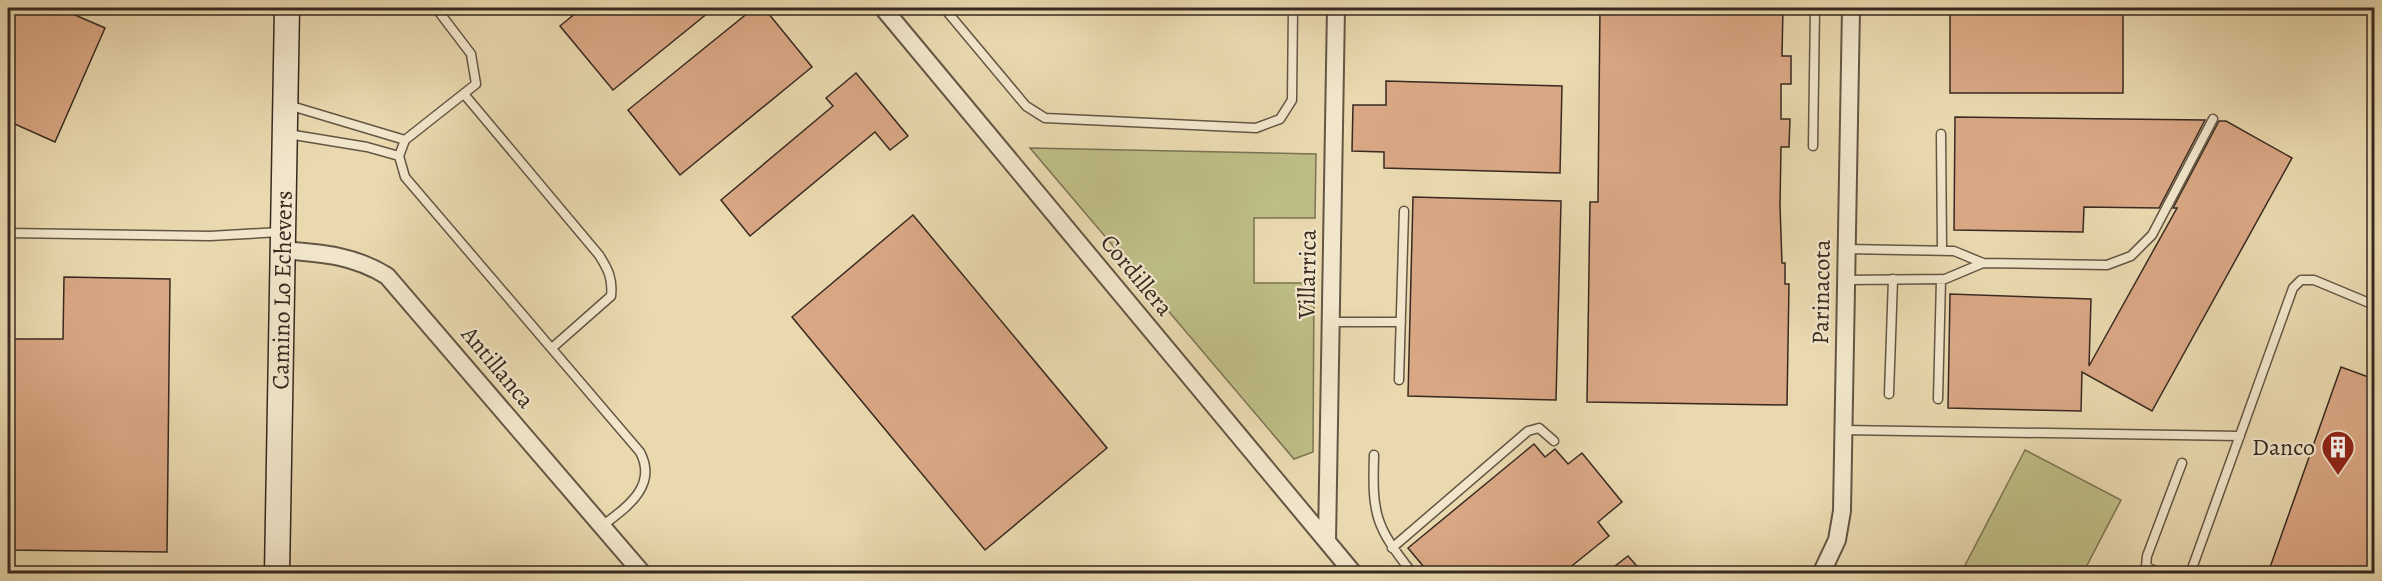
<svg xmlns="http://www.w3.org/2000/svg" width="2382" height="581" viewBox="0 0 2382 581" font-family="Alegreya,serif">
  <rect width="100%" height="100%" fill="#ead9af"/>
  <filter id="stains"><feTurbulence type="fractalNoise" baseFrequency=".00333" numOctaves="4"/><feColorMatrix values="0 0 0 0 .2 0 0 0 0 .09 0 0 0 0 .02 0 0 0 .5 -.17"/></filter>
  <radialGradient id="worn" r=".72"><stop offset=".6" stop-color="#630" stop-opacity="0"/><stop offset="1" stop-color="#630" stop-opacity=".3"/></radialGradient>
  <!-- green -->
  <path fill="#bebd86" stroke="#7a7453" stroke-width="1.5" d="M1030,148L1316,154L1315,218H1254V283H1314L1313,452L1294,459Z
    M2025,450L2121,500L2083,573H1961Z"/>
  <!-- building -->
  <path fill="#daa785" stroke="#372a20" stroke-width="1.5" d="M8,8H59L105,28L55,142L8,121Z
    M582,8H714L613,90L560,26Z
    M754,8H764L812,67L680,175L628,110Z
    M1600,8H1783L1782,56H1791V84H1781V119H1790L1789,147H1781L1780,205L1782,263H1785V284H1789L1787,405L1587,402L1590,202H1598Z
    M1950,8H2123V93H1950Z
    M856,73L908,136L890,150L875,132L750,236L721,200L833,106L826,98Z
    M1386,81L1562,86L1560,173L1384,168V152L1352,151L1353,105H1386Z
    M1955,117L2205,120L2159,208L2084,207L2083,232L1954,230Z
    M2219,121H2226L2292,158L2152,411L2082,372L2081,411L1948,408L1950,294L2091,299L2089,366L2177,208H2173Z
    M1413,197L1561,201L1556,400L1408,396Z
    M913,215L1107,448L985,550L792,317Z
    M64,277L170,279L167,552L8,550V339H63Z
    M2341,367L2374,379V573H2268Z
    M1534,444L1545,457L1555,449L1568,464L1582,453L1622,502L1598,522L1609,536L1563,573H1429L1408,548Z
    M1628,556L1643,573H1606Z"/>
  <g fill="none" stroke-linecap="round" stroke-linejoin="round">
    <defs>
      <path id="lane" d="M436,8L471,54L476,84L405,140L399,156L405,177L640,452C658,486 627,507 602,526
        M944,8L1026,106L1045,118L1256,128L1280,119L1292,100L1293,8
        M464,94L599,255C608,269 613,279 611,296L552,348
        M288,105L405,140
        M288,134L367,147L399,156
        M1941,134L1942,250
        M1813,146L1815,8
        M8,233L210,236L280,232
        M1846,249L1954,251L1983,263L2107,265L2131,256L2152,235L2213,119
        M1846,280L1945,279L1983,263
        M1330,322H1401
        M1399,380L1404,211
        M1889,394L1893,279
        M1938,399L1941,279
        M1843,430L2240,436
        M1374,455C1372,515 1375,526 1413,574
        M1392,548L1528,431L1539,428L1554,441
        M2160,574L2146,566L2147,556L2182,463
        M2190,574L2293,288L2301,280H2314L2374,305"/>
      <path id="street" d="M883,8L1354,574
        M282,250C321,253 353,255 387,276L643,574
        M1327,541L1336,8
        M1821,574L1837,540L1842,511L1851,8"/>
      <g id="secondary">
        <path id="s1" d="M277,574L287,8"/>
      </g>
    </defs>
    <!-- lane casing -->
    <use href="#lane" stroke="#645644" stroke-width="11"/>
    <!-- street casing -->
    <use href="#street" stroke="#645644" stroke-width="20"/>
    <!-- secondary casing -->
    <use href="#secondary" stroke="#372a20" stroke-width="27"/>
    <!-- lane -->
    <use href="#lane" stroke="#f1e6cb" stroke-width="8"/>
    <!-- street -->
    <use href="#street" stroke="#f1e6cb" stroke-width="16"/>
    <!-- secondary -->
    <use href="#secondary" stroke="#f1e6cb" stroke-width="24"/>
  </g>
  <!-- icons -->
  <defs>
    <symbol id="building-pin" viewBox="-11 -11 22 30"><path d="M0 17L-7.5 6A9.5 9.5 0 1 1 7.5 6Z" fill="#8f2418" stroke="#f1e6cb"/><path d="M-4-6H4V6H1V3H-1V6H-4ZM-2.5-4.3h1.7v1.8h-1.7ZM.8-4.3h1.7v1.8H.8ZM-2.5-1h1.7V.8h-1.7ZM.8-1h1.7V.8H.8Z" fill="#fff"/></symbol>
  </defs>
  <g fill-rule="evenodd">
    <use href="#building-pin" x="2319" y="428" width="38" height="52"/>
  </g>
  <g text-anchor="middle" dominant-baseline="central" stroke-width="4.5" stroke-linejoin="round" paint-order="stroke">
    <!-- street labels -->
    <g font-size="24" fill="#372a20" stroke="#f1e6cb">
      <text transform="translate(1307 274) rotate(-89)">Villarrica</text>
      <text transform="translate(1137 275) rotate(50)">Cordillera</text>
      <text stroke="none"><textPath href="#s1" startOffset="284">Camino Lo Echevers</textPath></text>
      <text transform="translate(1821 292) rotate(-89)">Parinacota</text>
      <text transform="translate(498 367) rotate(50)">Antillanca</text>
    </g>
    <!-- poi labels -->
    <g font-size="24" fill="#372a20" stroke="#f1e6cb" text-anchor="end">
      <text x="2315" y="447">Danco</text>
    </g>
  </g>
  <!-- margin -->
  <rect width="2382" height="581" fill="none" stroke="#ead9af" stroke-width="30"/>
  <rect x="9" y="9" width="2364" height="563" fill="none" stroke="#372a20" stroke-width="3"/>
  <rect x="15" y="15" width="2352" height="551" fill="none" stroke="#372a20" stroke-width="1.5"/>
  <rect width="100%" height="100%" filter="url(#stains)"/>
  <rect width="100%" height="100%" fill="url(#worn)"/>
</svg>
